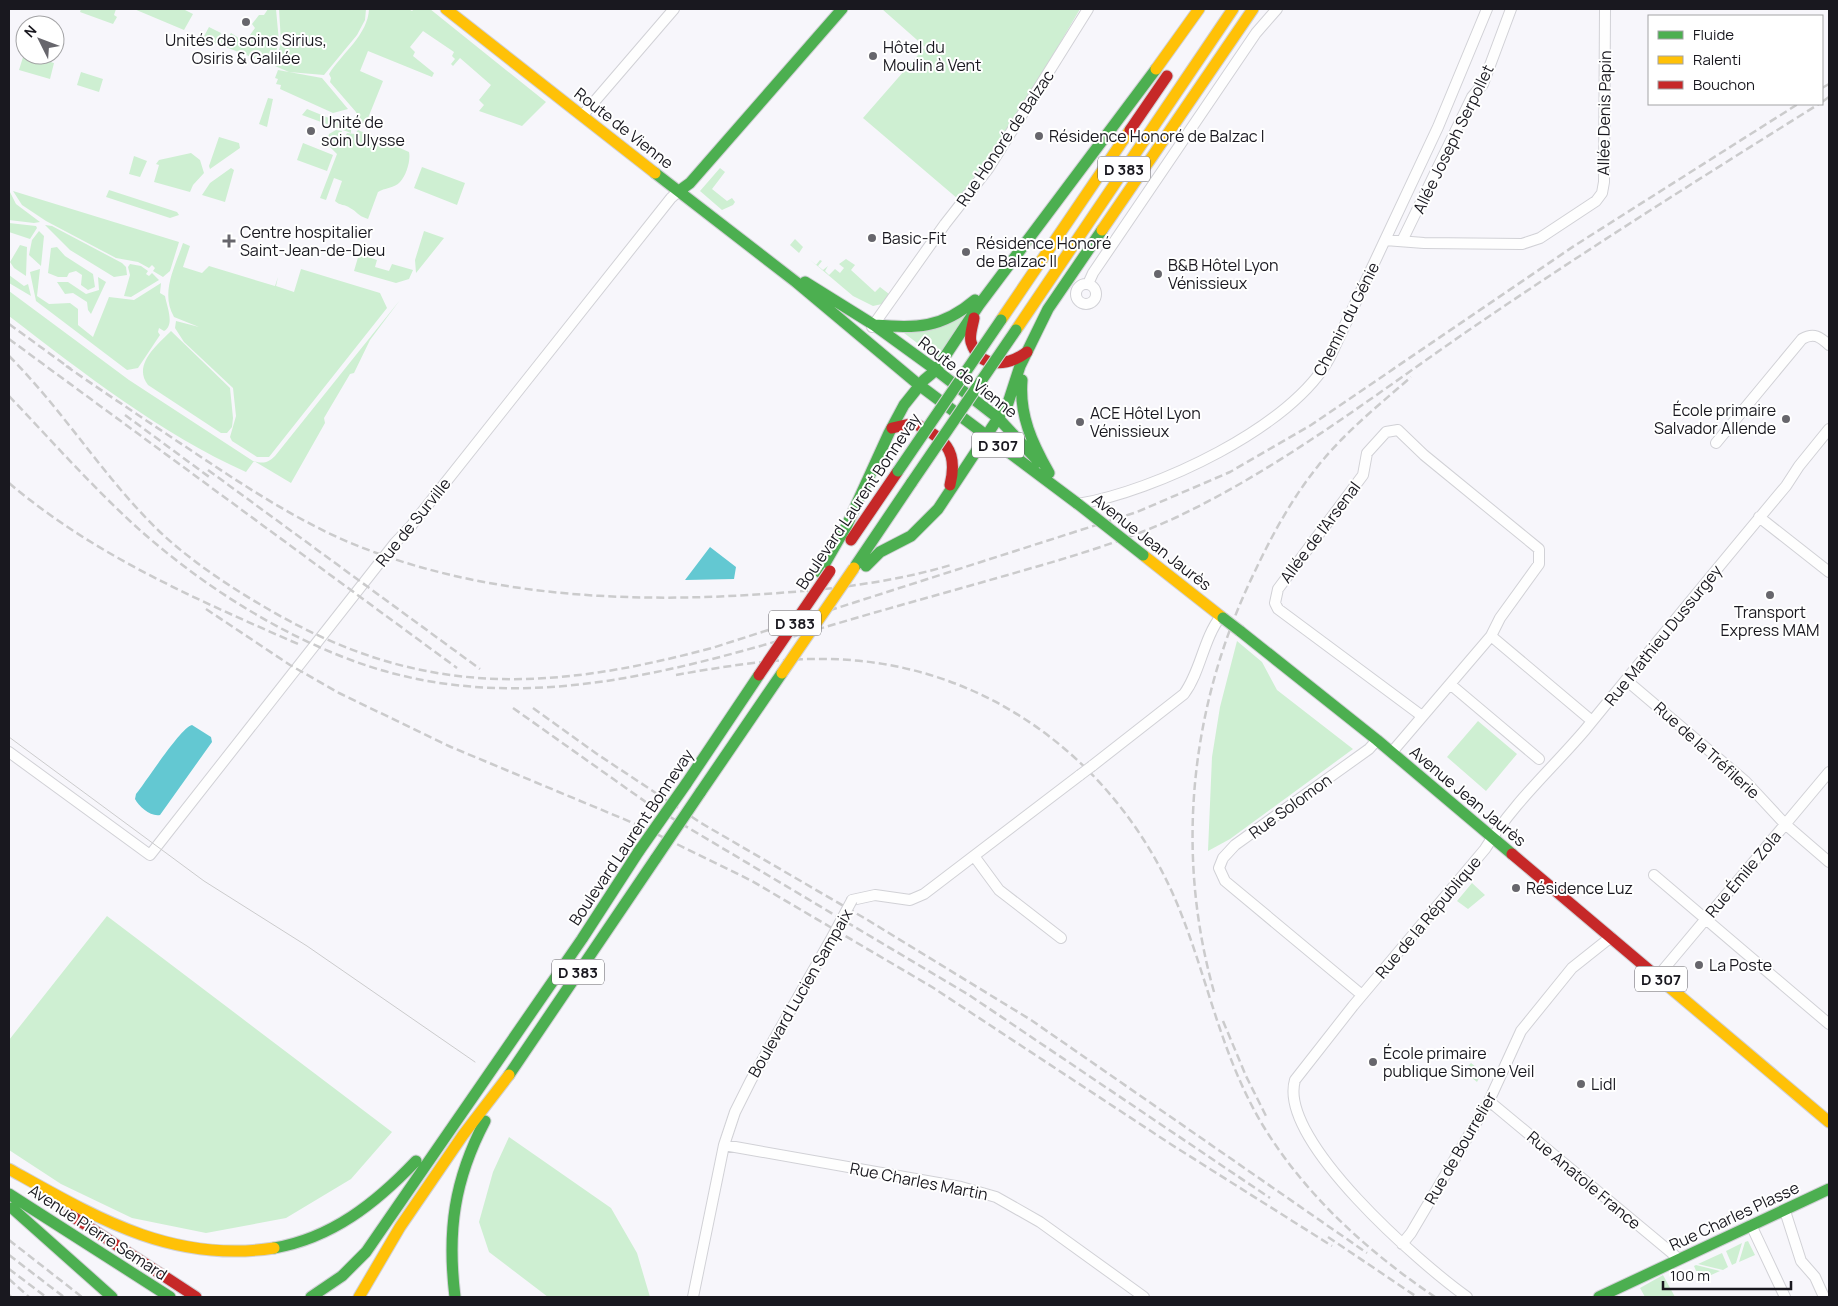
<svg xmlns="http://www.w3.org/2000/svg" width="1838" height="1306" viewBox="0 0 1838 1306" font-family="Manrope,sans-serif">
  <rect width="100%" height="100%" fill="#f7f6fb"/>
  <!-- green -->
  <path fill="#ceefd2" d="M81,9H116L114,15L117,17L113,24L80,12Z
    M134,9H183L193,14L184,30Z
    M268,9H276L279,42L272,65L223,46L231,33L245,42L255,28L252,24L259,15H264Z
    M279,9H366L365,20L357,35L324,75L289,72L275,66L281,42Z
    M369,9H409L412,11L414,9H430L546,102L522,126L479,111L484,105L479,100L491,85L460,58L453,66L451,64L455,59L452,56L454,52L423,31L410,47L415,52L413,56L434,73L432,77L368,51L360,71L383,81L366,123H360L356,112L330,82L331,78L329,74C342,53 368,35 369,9Z
    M882,9H1080L1015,120L958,199L863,118L925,47Z
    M209,27L221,33L220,35L225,38L220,45L203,38Z
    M24,54L54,63L50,79L19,70Z
    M278,70L322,78L348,109L333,113L280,89L281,85L276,84L278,79L275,78Z
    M81,72L103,79L99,92L77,85Z
    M268,98L273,99L267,127L259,124Z
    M307,109L351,127V133L302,115Z
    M336,130L342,131L340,137L344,139L347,133L355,134L358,130L409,152C411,160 406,176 400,182C395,188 384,188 378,192L368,219C356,215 358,212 350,208C345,204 340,206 335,201L342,181L334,178L326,200L320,198L337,154L326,143L329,134Z
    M219,137L239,143L240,148L210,169L209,166Z
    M303,143L333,155L327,171L297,160Z
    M191,153L200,160L204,173L193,185L190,192L154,182L159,165L156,164L159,160Z
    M134,156L147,161L140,177L129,174Z
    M422,167L465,183L457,205L414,188Z
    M231,168L234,170L225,202L202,195L210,183Z
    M720,168L725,172L712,189L727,201L732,198L735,202L733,205L722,210L700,191Z
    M9,190L16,204L40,222L34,223L9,220Z
    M109,190L177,212L179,215L170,218L106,197Z
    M13,191L179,242L170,271L163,277L153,271L155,268L152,265L149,268L138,262L116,258L46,221L22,205Z
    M9,223L36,226L37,228L30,239L9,232Z
    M45,225L52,226L122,263L126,267L127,275L114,277L70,250Z
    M39,231L44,236L41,266L29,255L32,240Z
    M424,231L444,238L416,273L415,260Z
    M795,239L803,247L799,253L790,245Z
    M183,243L190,246L183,267L202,273L209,266L275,286L278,277L276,286L294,292L301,269L380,293L387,308L269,457H257L232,441L230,437L236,416L233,388L184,342L175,328L176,321L199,327L174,317C160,293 175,267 183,243Z
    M20,245L27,247L26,276L14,268L10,262Z
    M57,247L65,256L93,274L95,287L88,290L81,285L82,275L76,271L69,273L67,277H58L48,273L51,248Z
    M359,254L377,260L375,267L389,271L392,264L413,270L409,279L396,283L354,271Z
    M808,258L816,265L820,260L822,261L818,266L823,270L828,266L825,271L829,275L835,269L840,273L844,268L839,264L846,259L855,265L851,270L875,292L880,287L889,294L882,304L873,306L853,296Z
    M130,264L141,266L148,271L146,274L149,276L152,273L159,280L131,297L124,296L130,275L128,267Z
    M40,269L37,296L49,304L70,303L78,309V325L93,337L109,297L134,300L161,283L160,293L165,296C167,307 175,325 164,331L159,328L158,332L160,335L138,368L127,370L36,301L30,272Z
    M9,275L24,286L28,284L31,296L9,283Z
    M98,277L106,282L91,314L88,310L87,302L73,293L65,294L57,282H68L86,294L99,290Z
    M9,291L129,380L253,461C263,464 268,463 275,456L400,300L370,340L354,373L350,374L324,418L325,423L291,483L254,461L246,472C161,434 82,372 9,316Z
    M965,316L950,348V368L904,333Z
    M171,331L230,388L233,418L232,427L227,433H221L148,385C132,365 158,344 171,331Z
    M1237,641L1262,662L1277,690L1353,749L1230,839L1208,851L1212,757L1220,707Z
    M1478,721L1517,754L1486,791L1447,757Z
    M1472,883L1485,895L1468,909L1457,901Z
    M107,916L392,1132L351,1179L286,1218L206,1233L132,1218L61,1184L9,1150V1040Z
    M1471,1063L1482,1072L1477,1082L1464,1071Z
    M509,1137L611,1208L637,1253L650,1297H548L489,1252L479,1222L493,1172Z
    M1748,1241L1755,1255L1739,1262L1745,1242Z
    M1742,1243L1736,1263L1732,1265L1726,1251Z
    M1722,1253L1728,1267L1723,1270L1698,1264Z
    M1696,1265L1720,1271L1700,1280L1694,1266Z
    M1663,1275L1675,1297H1645L1640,1288Z"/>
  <!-- water -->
  <path fill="#63c8d2" d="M710,547L736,567L734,579L685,580Z
    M192,725L211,737L212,742L160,815C151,817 139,807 135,799L136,794C146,782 181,727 192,725Z"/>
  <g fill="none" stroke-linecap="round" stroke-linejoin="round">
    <defs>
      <path id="street" d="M582,116L674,9
        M1385,240L1424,243L1522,244L1540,238L1596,201L1602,193L1604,182L1605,9
        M1402,241L1472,97L1483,84L1511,9
        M1088,284L1093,273L1256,33L1277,9
        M1076 294a10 10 0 1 1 20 0a10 10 0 1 1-20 0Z
        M872,327L945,224L988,169L1088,9
        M1716,443L1802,339C1814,332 1820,337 1829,345
        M1078,504C1153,492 1294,427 1330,357L1438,127L1487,9
        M1759,517L1829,572
        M1626,680L1745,781L1785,824L1829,862
        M1450,684L1539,759
        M1422,716L1278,609L1275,603L1278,589L1363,475L1367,453L1386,432L1398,430L1424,455L1539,549V564L1500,618L1491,636L1592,721
        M9,752L150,855L395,543L411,526L671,198L679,191
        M1392,752L1491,636
        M1092,766L1184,694C1201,671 1203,639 1221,616
        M974,856L999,890L1061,938
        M1654,875L1829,1024
        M852,900L875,895L910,900L924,894L1080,775
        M1658,976L1829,772
        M1362,995L1225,881L1219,868L1223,858L1235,845L1369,749L1377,740
        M1489,1101L1679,1259
        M724,1145L961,1187L996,1197L1040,1222L1144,1297
        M1785,1211L1801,1261L1815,1277L1824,1297
        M1751,1225L1785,1297
        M1402,1244L1411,1233L1489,1101L1521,1031L1572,968L1611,937
        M693,1297L724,1145L735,1112L751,1080L830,941
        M1467,1297C1422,1265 1277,1140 1295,1080L1353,1006L1485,849C1514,802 1550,771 1585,730C1652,648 1718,567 1786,486L1799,466L1829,429"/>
      <path id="fast" d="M655,173L796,282L919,385
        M679,191L690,183L842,9
        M805,282L874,325L936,370
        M874,325C917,328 941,329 975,300
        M936,370L998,418L1039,462
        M1022,380C1019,415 1032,443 1049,473
        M919,385L1078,504
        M856,565L912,482
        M866,566L880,552L911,536L938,509L1008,403L1020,366L1048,309L1102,230
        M820,572L847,525L889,433L904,405L924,380L936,370L979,305L1156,69
        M1240,631L1377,740L1512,854
        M686,784L759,675
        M700,793L782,673
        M509,1075L656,858
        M9,1194L170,1297
        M12,1208L112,1297
        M274,1248C332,1238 376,1203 416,1161
        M311,1297L342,1276L366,1252L582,939L639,851
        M455,1297C447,1231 454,1180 485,1121
        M1599,1297L1829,1189"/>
      <path id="slow" d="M446,9L655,173
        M1156,69L1199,9
        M1102,230L1253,9
        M1001,320L1130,130
        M1016,330L1233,9
        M1143,555L1223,618
        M1668,986L1829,1122
        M9,1169C95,1217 172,1264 274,1248
        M359,1297L400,1227L463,1135L509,1075"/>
      <path id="jam" d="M1130,130L1167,76
        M974,318C973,325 969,335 971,342C980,370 1008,366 1027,352
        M892,428L914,423C944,439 959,449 950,485
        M851,540L898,471
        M1512,854L1668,986
        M69,1214L196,1297"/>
    </defs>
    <!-- street casing -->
    <use href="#street" stroke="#d1d1d6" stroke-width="12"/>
    <!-- fast casing -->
    <use href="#fast" stroke="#d1d1d6" stroke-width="13"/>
    <!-- slow casing -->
    <use href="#slow" stroke="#d1d1d6" stroke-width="13"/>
    <!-- jam casing -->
    <use href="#jam" stroke="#d1d1d6" stroke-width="13"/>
    <!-- street -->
    <use href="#street" stroke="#fefefe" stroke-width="10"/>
    <!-- fast -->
    <use href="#fast" stroke="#4caf50" stroke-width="11"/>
    <!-- slow -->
    <use href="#slow" stroke="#ffc107" stroke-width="11"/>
    <!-- jam -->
    <use href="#jam" stroke="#c62828" stroke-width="11"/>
    <!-- tram -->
    <path stroke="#cbcbcc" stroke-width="1" d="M9,737L204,881L307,946L475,1062"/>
    <!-- rail -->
    <path stroke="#cbcbcc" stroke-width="2.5" stroke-dasharray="8 4" stroke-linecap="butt" d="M1822,88L1829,84
      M1822,102L1829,97
      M9,324L71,369
      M9,339L457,668
      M9,356C64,411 104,478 160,532C192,562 230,587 268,609C420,698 547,692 712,648L1137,512L1230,472L1311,425L1574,246L1798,104
      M66,366C108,395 150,423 192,451C240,483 287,514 339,538C471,596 622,604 764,594C827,590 890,583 951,565
      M9,396C49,438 88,482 131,522C196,582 283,638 368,666C518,715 666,674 812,631C878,611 945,593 1011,574C1067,558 1123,542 1177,517C1282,467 1376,394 1472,328C1586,250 1702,177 1819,104
      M125,415L212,479
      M208,470L480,669
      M9,483C95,556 196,599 298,644
      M206,609L290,665L339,693L451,747L638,825L752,881L932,987L1172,1145L1332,1246
      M676,675C742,663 811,653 877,663C1013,683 1123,777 1176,901C1208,977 1219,1051 1262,1124C1305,1195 1367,1251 1435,1297
      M513,708L650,805L969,995L1270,1198
      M533,708L597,754L701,823L866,919L1031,1020L1367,1253
      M1214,992C1174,850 1191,701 1256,569C1273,533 1293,497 1318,466C1345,432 1379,405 1411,377
      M1223,1021L1246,1076L1266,1116
      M1328,1237L1417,1297
      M9,1240L82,1297
      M9,1255L64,1297
      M9,1269L46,1297
      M9,1279L29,1297
      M9,1295L11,1297"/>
    <defs>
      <path id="street-bridge" d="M1080,775L1092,766
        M830,941L852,900"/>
      <path id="fast-bridge" d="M898,471L1001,320
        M912,482L1016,330
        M1078,504L1143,555
        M1223,618L1240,631
        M639,851L686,784
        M656,858L700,793"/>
      <path id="slow-bridge" d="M782,673L854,568"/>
      <path id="jam-bridge" d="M759,675L830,571"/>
    </defs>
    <!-- street-bridge casing -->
    <use href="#street-bridge" stroke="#d1d1d6" stroke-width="12" stroke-linecap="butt"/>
    <!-- fast-bridge casing -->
    <use href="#fast-bridge" stroke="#d2d2d5" stroke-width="13" stroke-linecap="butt"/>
    <!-- slow-bridge casing -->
    <use href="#slow-bridge" stroke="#d2d2d5" stroke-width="13" stroke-linecap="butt"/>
    <!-- jam-bridge casing -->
    <use href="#jam-bridge" stroke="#d2d2d5" stroke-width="13" stroke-linecap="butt"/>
    <!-- street-bridge -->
    <use href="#street-bridge" stroke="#fefefe" stroke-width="10"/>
    <!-- fast-bridge -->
    <use href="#fast-bridge" stroke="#4caf50" stroke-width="11"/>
    <!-- slow-bridge -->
    <use href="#slow-bridge" stroke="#ffc107" stroke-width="11"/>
    <!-- jam-bridge -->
    <use href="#jam-bridge" stroke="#c62828" stroke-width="11"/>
  </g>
  <!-- markers -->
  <g fill="#67666c" stroke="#fff" stroke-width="2">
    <circle cx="246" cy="22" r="5"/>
    <circle cx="873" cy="56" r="5"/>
    <circle cx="311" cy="131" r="5"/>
    <circle cx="1039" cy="136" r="5"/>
    <circle cx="872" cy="238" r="5"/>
    <path d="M226.5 233.5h5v5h5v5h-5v5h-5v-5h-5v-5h5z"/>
    <circle cx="966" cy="252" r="5"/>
    <circle cx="1158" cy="274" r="5"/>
    <circle cx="1786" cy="419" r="5"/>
    <circle cx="1080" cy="422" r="5"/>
    <circle cx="1770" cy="595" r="5"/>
    <circle cx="1516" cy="888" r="5"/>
    <circle cx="1699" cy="965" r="5"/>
    <circle cx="1373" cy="1062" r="5"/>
    <circle cx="1581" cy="1084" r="5"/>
  </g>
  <g text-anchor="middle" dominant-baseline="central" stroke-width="4" stroke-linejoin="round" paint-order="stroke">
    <!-- shield labels -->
    <g fill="#fff" stroke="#5e5d62" stroke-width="1">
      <rect x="1098" y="156.5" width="52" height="25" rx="4"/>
      <rect x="972" y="432.5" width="52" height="25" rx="4"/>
      <rect x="769" y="610.5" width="52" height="25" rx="4"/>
      <rect x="552" y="959.5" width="52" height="25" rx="4"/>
      <rect x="1635" y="966.5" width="52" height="25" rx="4"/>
    </g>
    <g font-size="15" font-weight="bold" fill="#19181f">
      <text x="1124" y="169">D 383</text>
      <text x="998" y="445">D 307</text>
      <text x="795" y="623">D 383</text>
      <text x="578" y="972">D 383</text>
      <text x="1661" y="979">D 307</text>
    </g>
    <!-- poi labels -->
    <g font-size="16" fill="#19181f" stroke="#fff" text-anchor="start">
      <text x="246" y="40" text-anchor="middle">Unités de soins Sirius,<tspan x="246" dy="18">Osiris &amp; Galilée</tspan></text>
      <text x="883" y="47">Hôtel du<tspan x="883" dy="18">Moulin à Vent</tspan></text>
      <text x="321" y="122">Unité de<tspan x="321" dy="18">soin Ulysse</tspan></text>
      <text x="1049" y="136">Résidence Honoré de Balzac I</text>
      <text x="240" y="232">Centre hospitalier<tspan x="240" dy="18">Saint-Jean-de-Dieu</tspan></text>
      <text x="882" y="238">Basic-Fit</text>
      <text x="976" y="243">Résidence Honoré<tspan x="976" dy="18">de Balzac II</tspan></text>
      <text x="1168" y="265">B&amp;B Hôtel Lyon<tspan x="1168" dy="18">Vénissieux</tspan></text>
      <text x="1776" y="410" text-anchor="end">École primaire<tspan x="1776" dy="18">Salvador Allende</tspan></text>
      <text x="1090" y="413">ACE Hôtel Lyon<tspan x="1090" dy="18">Vénissieux</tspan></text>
      <text x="1770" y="612" text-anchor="middle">Transport<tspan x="1770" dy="18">Express MAM</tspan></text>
      <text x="1526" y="888">Résidence Luz</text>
      <text x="1709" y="965">La Poste</text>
      <text x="1383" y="1053">École primaire<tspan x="1383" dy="18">publique Simone Veil</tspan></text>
      <text x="1591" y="1084">Lidl</text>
    </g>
    <!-- street labels -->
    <g font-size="16" fill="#19181f" stroke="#fff">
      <text transform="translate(1604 113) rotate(-89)">Allée Denis Papin</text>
      <text transform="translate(624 128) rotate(38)">Route de Vienne</text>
      <text transform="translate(1005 138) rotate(-56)">Rue Honoré de Balzac</text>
      <text transform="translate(1453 139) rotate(-64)">Allée Joseph Serpollet</text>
      <text transform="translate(1346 319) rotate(-63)">Chemin du Génie</text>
      <text transform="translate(968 377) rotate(38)">Route de Vienne</text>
      <text transform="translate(858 501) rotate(-56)">Boulevard Laurent Bonnevay</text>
      <text transform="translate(413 522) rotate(-51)">Rue de Surville</text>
      <text transform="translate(1320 532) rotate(-53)">Allée de l'Arsenal</text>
      <text transform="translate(1152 542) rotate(38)">Avenue Jean Jaurès</text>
      <text transform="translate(1663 635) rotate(-51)">Rue Mathieu Dussurgey</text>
      <text transform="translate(1707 750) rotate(42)">Rue de la Tréfilerie</text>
      <text transform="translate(1468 796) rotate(40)">Avenue Jean Jaurès</text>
      <text transform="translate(1290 806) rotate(-36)">Rue Solomon</text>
      <text transform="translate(631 837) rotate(-56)">Boulevard Laurent Bonnevay</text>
      <text transform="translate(1743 874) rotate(-50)">Rue Émile Zola</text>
      <text transform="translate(1428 917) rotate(-50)">Rue de la République</text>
      <text transform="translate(800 993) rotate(-60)">Boulevard Lucien Sampaix</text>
      <text transform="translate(1460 1148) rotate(-60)">Rue de Bourrelier</text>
      <text transform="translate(1584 1180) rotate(40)">Rue Anatole France</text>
      <text transform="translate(919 1181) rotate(11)">Rue Charles Martin</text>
      <text transform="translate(1734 1216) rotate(-25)">Rue Charles Plasse</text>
      <text transform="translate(98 1232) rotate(33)">Avenue Pierre Semard</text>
    </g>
  </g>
  <!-- border -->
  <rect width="1838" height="1306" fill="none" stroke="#19181f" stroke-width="20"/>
  <!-- legend -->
  <rect x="1648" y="15" width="175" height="90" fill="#ffffff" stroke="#a3a3a5"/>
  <rect x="1658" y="31" width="25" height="8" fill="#4caf50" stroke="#a3a3a5"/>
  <text x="1693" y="40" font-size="15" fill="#19181f">Fluide</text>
  <rect x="1658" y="56" width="25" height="8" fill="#ffc107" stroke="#a3a3a5"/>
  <text x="1693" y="65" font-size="15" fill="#19181f">Ralenti</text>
  <rect x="1658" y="81" width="25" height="8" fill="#c62828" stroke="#a3a3a5"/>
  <text x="1693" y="90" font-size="15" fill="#19181f">Bouchon</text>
  <!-- north arrow -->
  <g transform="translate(40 40) rotate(312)"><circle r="24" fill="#ffffff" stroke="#a3a3a5"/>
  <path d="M0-4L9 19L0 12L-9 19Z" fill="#67666c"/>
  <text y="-8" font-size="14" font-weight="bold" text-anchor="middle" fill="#19181f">N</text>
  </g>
  <!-- scale -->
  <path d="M1663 1281v8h128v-8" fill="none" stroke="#19181f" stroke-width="2.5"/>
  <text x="1670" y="1281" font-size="15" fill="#19181f" stroke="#ffffff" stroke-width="4" paint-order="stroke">100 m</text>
</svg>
